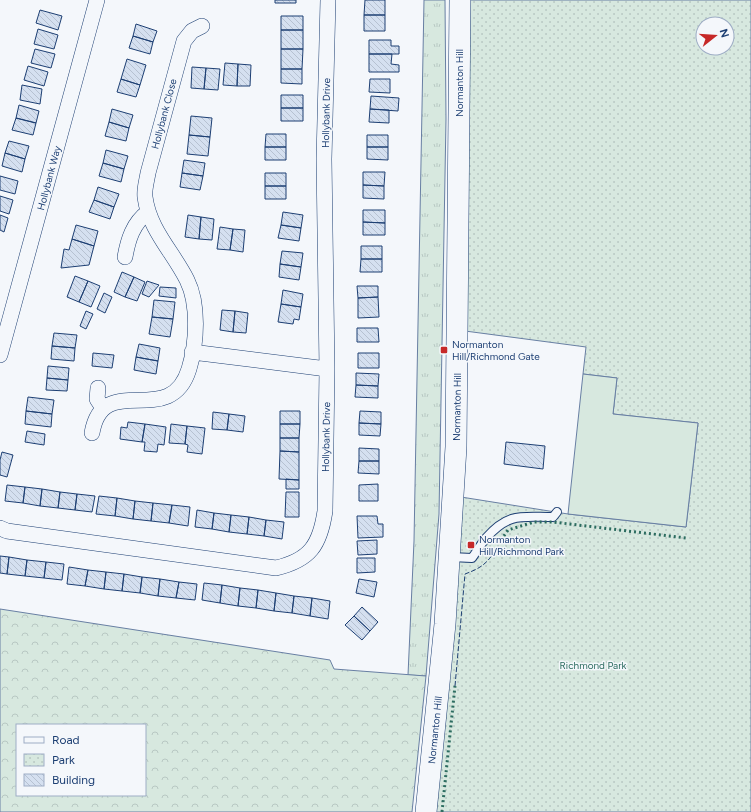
<svg xmlns="http://www.w3.org/2000/svg" width="751" height="812" viewBox="0 0 751 812" font-family="Figtree,sans-serif">
  <defs>
    <pattern id="grass-tufts" width="24" height="20" patternUnits="userSpaceOnUse"><rect width="24" height="20" fill="#d7e8df"/><path d="M3 7l-1-3M5 7V3M7 7l1-3M15 17l-1-3M17 17v-4M19 17l1-3" fill="none" stroke="#b8c8c3"/></pattern>
    <pattern id="forest-crowns" width="20" height="18" patternUnits="userSpaceOnUse"><rect width="20" height="18" fill="#d7e8df"/><path d="M2 6a3 3 0 1 1 6 0M12 15a3 3 0 1 1 6 0" fill="none" stroke="#b8c8c3"/></pattern>
    <pattern id="park-dots" width="8" height="8" patternUnits="userSpaceOnUse"><rect width="8" height="8" fill="#d7e8df"/><path d="M2 2h.1M6 6h.1" fill="none" stroke="#b8c8c3" stroke-width="1.8" stroke-linecap="round"/></pattern>
    <pattern id="building-back-hatch" width="6" height="6" patternUnits="userSpaceOnUse"><rect width="6" height="6" fill="#d5e0f0"/><path d="M-1 5l2 2M0 0l6 6M5-1l2 2" fill="none" stroke="#b6c1d1"/></pattern>
  </defs>
  <rect width="100%" height="100%" fill="#f4f7fb"/>
  <!-- grass -->
  <path fill="url(#grass-tufts)" stroke="#687fa3" d="M424,0H445L446,119L439,514L426,676L408,675L414,541Z"/>
  <!-- forest -->
  <path fill="url(#forest-crowns)" stroke="#687fa3" fill-rule="evenodd" d="M0,609L330,660L334,669L426,676L412,812H0ZM17,725H145V795H17Z"/>
  <!-- park -->
  <path fill="url(#park-dots)" stroke="#687fa3" fill-rule="evenodd" d="M467,0H751V812H431L461,497L568,514L686,527L698,423L613,414L617,378L583,374L586,347L465,331ZM703,24H727V48H703Z"/>
  <!-- garden -->
  <path fill="#d7e8df" stroke="#687fa3" d="M583,374L617,378L613,414L698,423L686,527L568,514Z"/>
  <!-- building -->
  <path fill="url(#building-back-hatch)" stroke="#1d3f73" d="M275,0H296V3H275Z
    M365,0H385V15H364Z
    M40,10L62,16L58,30L36,23Z
    M364,15H385V31H364Z
    M281,16H303V30H281Z
    M136,24L157,31L153,42L133,36Z
    M38,29L58,35L54,49L34,44Z
    M281,30H303V49H281Z
    M133,36L153,42L150,54L129,48Z
    M369,40H391V46H399V54H369Z
    M35,49L55,54L51,68L31,63Z
    M281,49H303L302,69H281Z
    M369,54H392L391,64L399,65V72H369Z
    M127,59L146,65L140,85L121,79Z
    M225,63L238,64L237,86L223,85Z
    M238,64L251,65L250,86H237Z
    M28,66L48,72L44,86L24,80Z
    M192,67L206,68L204,89L191,88Z
    M206,68L220,69L218,90L204,89Z
    M281,69H302V84L281,83Z
    M121,79L140,85L136,97L117,92Z
    M370,79H390V93L369,92Z
    M22,85L42,89L40,104L20,100Z
    M281,95H303V108H281Z
    M371,96L399,98L398,111L370,109Z
    M19,105L39,111L36,123L16,118Z
    M281,108H303V121H281Z
    M112,109L133,115L129,128L109,122Z
    M370,109L389,110V123L369,122Z
    M191,116L212,118L210,137L189,135Z
    M16,118L36,123L33,135L12,130Z
    M109,122L129,128L126,141L105,136Z
    M266,134H286V147H265Z
    M189,135L210,137L208,156L187,154Z
    M367,135H388V147H367Z
    M9,141L29,146L25,159L5,153Z
    M265,147H286V160H265Z
    M367,147H388V160L367,159Z
    M106,150L128,156L124,169L103,163Z
    M5,153L25,159L22,172L2,166Z
    M184,160L205,163L203,176L182,173Z
    M103,163L124,169L121,182L99,176Z
    M363,172H385L384,186L363,185Z
    M182,173L203,176L200,190L180,187Z
    M265,173H286V186H265Z
    M0,176L18,181L15,194L0,190Z
    M363,185L384,186V199L363,198Z
    M265,186H286V199H265Z
    M98,187L119,194L114,207L94,200Z
    M0,196L13,200L9,214L0,211Z
    M94,200L114,207L110,219L89,212Z
    M363,210H385V223L363,222Z
    M283,212L303,215L301,228L281,225Z
    M0,215L8,218L4,232L0,230Z
    M188,215L201,217L199,239L185,237Z
    M201,217L214,219L212,240L199,239Z
    M363,222L385,223V235H363Z
    M76,225L98,231L94,246L72,239Z
    M281,225L301,228L299,241L278,238Z
    M220,227L233,229L230,250L217,249Z
    M233,229L245,230L243,252L230,250Z
    M72,239L94,246L89,265L61,268L64,249L69,250Z
    M361,246H382V259H361Z
    M282,251L303,253L301,267L280,264Z
    M361,259H382V272H360Z
    M280,264L301,267L299,280L279,277Z
    M122,272L134,277L125,297L114,292Z
    M75,276L88,281L79,302L67,297Z
    M134,277L145,282L137,301L125,297Z
    M88,281L100,286L91,307L79,302Z
    M147,281L159,285L149,297L142,294Z
    M357,286H378V297L358,298Z
    M160,287L176,288V298L159,296Z
    M283,290L303,294L301,307L281,304Z
    M104,293L112,297L105,313L97,309Z
    M378,297L379,317L358,318V298Z
    M154,300L175,302L173,319L152,317Z
    M281,304L301,307L299,320L294,319L293,324L278,322Z
    M222,310L235,311L233,332L220,330Z
    M86,311L93,314L86,329L80,326Z
    M235,311L248,313L246,333L233,332Z
    M152,317L173,319L170,337L149,334Z
    M357,328H378L379,342H357Z
    M54,333L77,335L75,348L52,346Z
    M139,344L160,348L158,361L136,357Z
    M52,346L75,348L74,361L51,359Z
    M93,353L114,355L112,368L92,366Z
    M358,353H379V368H358Z
    M136,357L158,361L156,374L134,370Z
    M48,366L69,368L68,380L47,378Z
    M356,373L379,374L378,386L356,385Z
    M47,378L68,380L67,391L46,390Z
    M356,385L378,386V398L355,397Z
    M28,397L54,400L52,414L26,411Z
    M26,411L52,414L51,427L25,424Z
    M280,411H300V424H280Z
    M360,411L381,412V424L359,423Z
    M213,412L229,414L227,430L212,429Z
    M229,414L245,416L243,432L227,430Z
    M128,422L145,424L142,442L120,439L121,427L127,428Z
    M359,423L381,424L380,436L359,435Z
    M145,424L166,427L164,445L158,444L157,452L144,451L145,442H142Z
    M171,424L187,426L185,444L169,443Z
    M280,424H300L299,438H280Z
    M187,426L205,428L202,454L187,452L188,445L185,444Z
    M27,431L45,434L44,445L25,442Z
    M280,438H299V452L280,451Z
    M506,442L545,446L543,469L504,464Z
    M359,448L379,449V461H359Z
    M280,451L299,452V480L279,479Z
    M2,452L13,455L7,477L0,475V460Z
    M359,461H379V474L358,473Z
    M286,479L299,480V489H286Z
    M378,484V501H359V485Z
    M7,485L25,487L23,503L5,501Z
    M25,487L42,489L40,506L23,503Z
    M42,489L60,492L58,508L40,506Z
    M60,492L77,494L75,510L58,508Z
    M286,492H299V517H285Z
    M77,494L95,496L92,512L75,510Z
    M99,496L117,498L115,516L96,514Z
    M117,498L135,501L133,519L115,516Z
    M135,501L153,503L151,521L133,519Z
    M153,503L172,505L169,523L151,521Z
    M172,505L190,507L188,526L169,523Z
    M197,510L214,513L212,529L195,527Z
    M214,513L231,515L229,532L212,529Z
    M231,515L249,517L247,534L229,532Z
    M357,516H377L378,524H383V537L358,538Z
    M249,517L266,520L264,536L247,534Z
    M266,520L284,522L282,539L264,536Z
    M377,540V554L358,555L357,541Z
    M0,556L9,557L7,574L0,573Z
    M9,557L27,560L25,576L7,574Z
    M357,558H375V572L357,573Z
    M27,560L46,562L44,578L25,576Z
    M46,562L64,564L62,580L44,578Z
    M69,567L88,570L85,586L67,584Z
    M88,570L106,572L104,589L85,586Z
    M106,572L124,574L122,591L104,589Z
    M124,574L142,577L140,593L122,591Z
    M142,577L160,579L158,596L140,593Z
    M160,579L179,582L176,598L158,596Z
    M359,579L377,582L374,597L356,593Z
    M179,582L197,584L195,600L176,598Z
    M204,583L222,585L220,603L202,600Z
    M222,585L240,588L238,606L220,603Z
    M240,588L258,590L256,608L238,606Z
    M258,590L276,593L274,611L256,608Z
    M276,593L294,596L292,613L274,611Z
    M294,596L312,598L310,616L292,613Z
    M312,598L330,601L328,619L310,616Z
    M362,607L378,622L370,631L354,616Z
    M354,616L370,631L362,640L345,625Z"/>
  <g fill="none" stroke-linecap="round" stroke-linejoin="round">
    <defs>
      <path id="lane" d="M451,557L472,558C477,551 481,544 486,538C509,512 522,517 553,517L557,512"/>
      <path id="street" d="M125,257C128,240 133,223 148,212
        M192,352L327,369
        M0,355L97,0
        M98,388L97,399L103,408
        M92,433C103,369 170,431 189,369C197,343 199,304 187,280C173,252 149,229 145,197C144,189 147,180 148,173L184,41L192,31L202,26
        M0,528L7,531L276,568C310,560 320,545 325,511L327,369L324,159L328,0"/>
      <path id="secondary" d="M426,812L445,624L456,447L460,0"/>
    </defs>
    <!-- lane casing -->
    <use href="#lane" stroke="#1d3f73" stroke-width="10"/>
    <!-- street casing -->
    <use href="#street" stroke="#1d3f73" stroke-width="16"/>
    <!-- secondary casing -->
    <use href="#secondary" stroke="#1d3f73" stroke-width="22"/>
    <!-- lane -->
    <use href="#lane" stroke="#f4f7fb" stroke-width="8"/>
    <!-- street -->
    <use href="#street" stroke="#f4f7fb" stroke-width="15"/>
    <!-- secondary -->
    <use href="#secondary" stroke="#f4f7fb" stroke-width="21"/>
    <!-- hedge -->
    <path stroke="#2c6c60" stroke-width="3" stroke-dasharray="2 3" stroke-linecap="butt" d="M501,540L508,530L534,522H553L686,538
      M442,812L455,686"/>
    <!-- fence -->
    <path stroke="#1d3f73" stroke-width="1" stroke-dasharray="5 2" stroke-linecap="butt" d="M455,686L465,574C481,568 487,564 496,549"/>
  </g>
  <!-- markers -->
  <g fill="#c62828" stroke="#f4f7fb" stroke-width="1.5">
    <rect x="440" y="346" width="8" height="8" rx="2"/>
    <rect x="467" y="541" width="8" height="8" rx="2"/>
  </g>
  <g text-anchor="middle" dominant-baseline="central" stroke-width="3" stroke-linejoin="round" paint-order="stroke">
    <!-- street labels -->
    <g font-size="10" fill="#1d3f73" stroke="#f4f7fb">
      <text transform="translate(459 83) rotate(-90)">Normanton Hill</text>
      <text transform="translate(326 113) rotate(-89)">Hollybank Drive</text>
      <text transform="translate(164 114) rotate(-75)">Hollybank Close</text>
      <text transform="translate(49 178) rotate(-75)">Hollybank Way</text>
      <text transform="translate(457 407) rotate(-89)">Normanton Hill</text>
      <text transform="translate(326 437) rotate(-89)">Hollybank Drive</text>
      <text transform="translate(435 730) rotate(-84)">Normanton Hill</text>
    </g>
    <!-- poi labels -->
    <g font-size="10" fill="#1d3f73" stroke="#f4f7fb" text-anchor="start">
      <text x="452" y="344">Normanton<tspan x="452" dy="12">Hill/Richmond Gate</tspan></text>
      <text x="479" y="539">Normanton<tspan x="479" dy="12">Hill/Richmond Park</tspan></text>
    </g>
    <!-- park labels -->
    <g font-size="10" fill="#2c6c60" stroke="#f4f7fb">
      <text x="593" y="665">Richmond Park</text>
    </g>
  </g>
  <!-- legend -->
  <rect x="16" y="724" width="130" height="72" fill="#f4f7fb" stroke="#9eadc5"/>
  <rect x="24" y="737" width="20" height="6" fill="#f4f7fb" stroke="#9eadc5"/>
  <text x="52" y="744" font-size="12" fill="#1d3f73">Road</text>
  <rect x="24" y="754" width="20" height="12" fill="url(#park-dots)" stroke="#9eadc5"/>
  <text x="52" y="764" font-size="12" fill="#1d3f73">Park</text>
  <rect x="24" y="774" width="20" height="12" fill="url(#building-back-hatch)" stroke="#9eadc5"/>
  <text x="52" y="784" font-size="12" fill="#1d3f73">Building</text>
  <!-- north arrow -->
  <g transform="translate(715 36) rotate(73)"><circle r="19" fill="#f4f7fb" stroke="#9eadc5"/>
  <path d="M0-3L7 15L0 10L-7 15Z" fill="#c62828"/>
  <text y="-6" font-size="11" font-weight="bold" text-anchor="middle" fill="#1d3f73">N</text>
  </g>
</svg>
